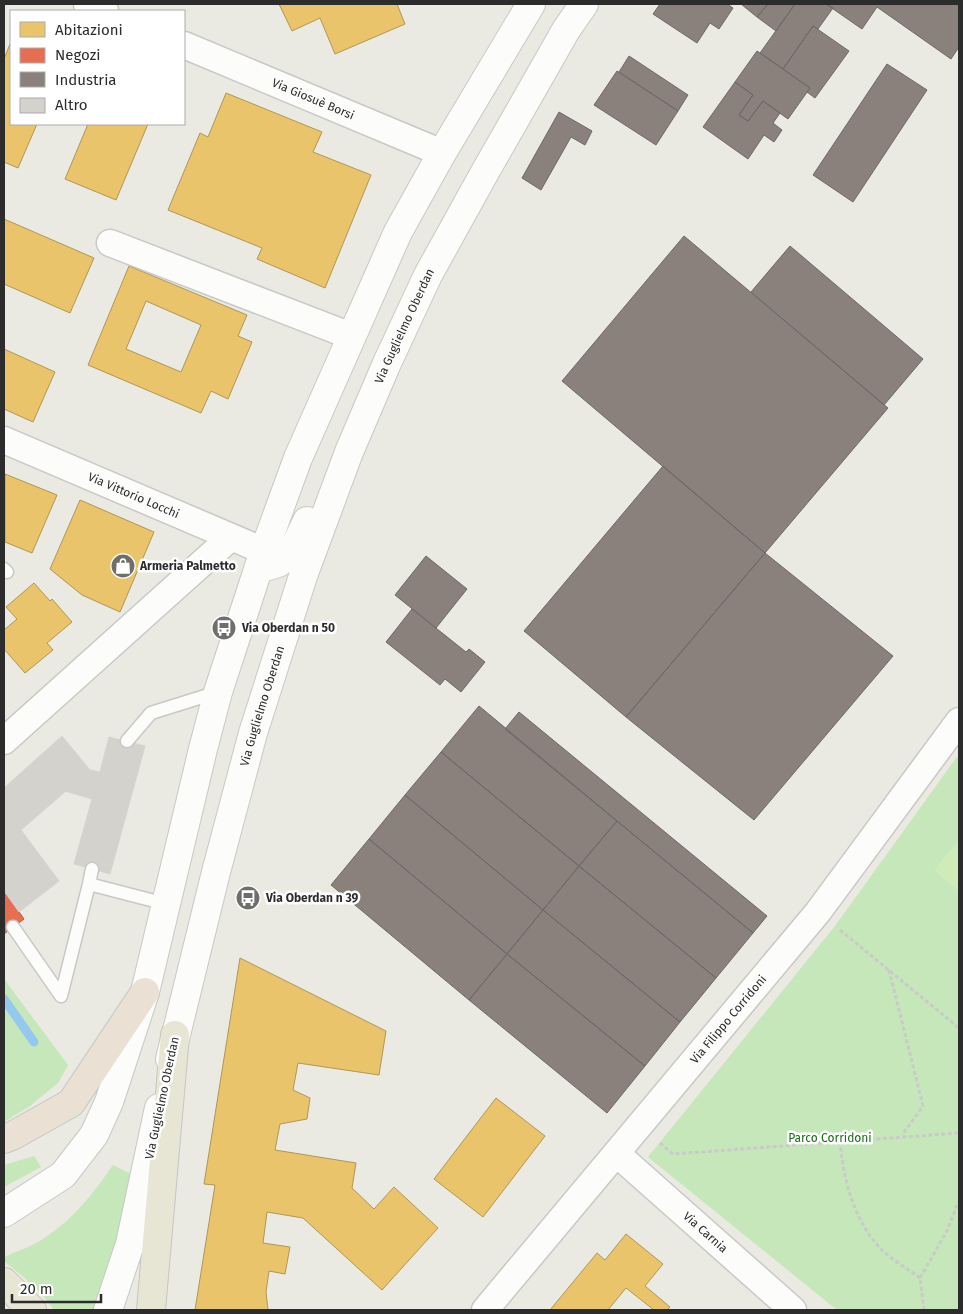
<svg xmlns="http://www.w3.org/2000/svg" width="963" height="1314" viewBox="0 0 963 1314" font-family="'Fira Sans',sans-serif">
  <rect width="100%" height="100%" fill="#eae9e2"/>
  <!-- green -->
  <path fill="#c5e7ba" d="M959,754V840L935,870L959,891V1310H837L648,1157L835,926Z
    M4,979L68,1065L58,1083L30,1106L4,1122Z
    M34,1156L41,1167L4,1187V1165Z
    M113,1165L131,1174L113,1255L98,1310H54C41,1290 22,1276 4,1261V1257C18,1251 33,1246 46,1237C74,1218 94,1193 113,1165Z"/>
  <!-- pitch -->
  <path fill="#cfecb8" d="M959,840V891L935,870Z"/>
  <!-- homes -->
  <path fill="#e9c46a" stroke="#b09657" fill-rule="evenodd" d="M279,4H397L405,24L335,54L320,18L292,31Z
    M10,44H11V124H37L18,168L4,162V59Z
    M226,93L322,132L313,152L371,175L325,288L257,259L262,248L168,210L200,133L208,137Z
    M88,124H148L116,200L65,179Z
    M4,219L94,258L70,313L4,284Z
    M129,266L247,315L238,336L252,342L228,399L211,391L201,413L88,365ZM146,301L201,325L181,372L126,349Z
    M4,349L55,372L33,422L4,409Z
    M5,474L57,495L32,553L5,542Z
    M80,500L154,532L120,612L82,595L50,569Z
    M34,583L50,601L52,599L72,622L47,643L53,650L25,673L4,649V630L17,619L6,607Z
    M240,958L386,1031L379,1075L298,1063L293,1090L310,1098L307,1119L280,1124L275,1150L356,1163L352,1188L374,1209L394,1187L438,1228L382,1290L303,1218L267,1212L263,1243L290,1247L285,1274L269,1271L266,1292L268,1310H195L215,1185L204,1184Z
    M496,1098L545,1136L483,1217L434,1179Z
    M626,1234L663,1264L645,1286L670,1307L667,1310H654L626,1288L608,1310H550L597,1253L605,1260Z"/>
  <!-- shops -->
  <path fill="#e76f51" stroke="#af5b46" d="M4,891L24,919L4,934Z"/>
  <!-- industry -->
  <path fill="#8a817c" stroke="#6e6864" d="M660,4H727L733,8L719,29L710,23L697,43L653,14Z
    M741,4H768L757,17Z
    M768,4H795L776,31L757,17Z
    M795,4H826L833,8L818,29L813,26L783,69L760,53Z
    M826,4H959V47L951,59L877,7L862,29Z
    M813,26L849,51L815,98L807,92L810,88L783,69Z
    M757,51L810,88L788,119L763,101L748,121L739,115L753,95L735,82Z
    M629,56L688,95L678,111L619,72Z
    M887,64L927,90L853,202L813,175Z
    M617,71L678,111L656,145L594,105Z
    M735,82L753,95L739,115L748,121L763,101L780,113L773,123L782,130L774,142L764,135L748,159L703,127Z
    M559,112L592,131L585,145L571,137L541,190L522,178Z
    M684,236L888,408L765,553L562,381Z
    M790,246L923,359L884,405L751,292Z
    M663,466L765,553L626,717L524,631Z
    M765,553L893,656L754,820L626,717Z
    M426,556L467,589L436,628L395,595Z
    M412,609L466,652L469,649L485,662L461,692L445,679L440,685L386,642Z
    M479,706L617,821L579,866L441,752Z
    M519,712L767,916L753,933L505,729Z
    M441,752L579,866L543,910L405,795Z
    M405,795L543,910L507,954L369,839Z
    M617,821L753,933L716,978L579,866Z
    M369,839L507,954L469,1000L331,885Z
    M579,866L716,978L680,1022L543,910Z
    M543,910L680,1022L645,1066L507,954Z
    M507,954L645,1066L607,1113L469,1000Z"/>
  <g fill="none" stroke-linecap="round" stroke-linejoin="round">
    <!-- stream -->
    <path stroke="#94c8ee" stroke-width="9" d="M4,999L34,1042"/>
  </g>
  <!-- building -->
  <path fill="#d3d2cd" stroke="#d5d4ce" d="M62,736L90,770L21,830L59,881L19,912L4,891V788Z
    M109,737L145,746L110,874L74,864L92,799L65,791L90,770L100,772Z"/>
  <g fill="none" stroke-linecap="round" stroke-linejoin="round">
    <defs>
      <path id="lane" d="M4,569L7,572
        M127,741L151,713L218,692
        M92,869L89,884L166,904
        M13,927L61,996
        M61,996L89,884"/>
      <g id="street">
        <path d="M87,4L105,11"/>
        <path id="s1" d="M184,45L442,153"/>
        <path d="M110,243L351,336"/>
        <path id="s2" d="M4,440L264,551"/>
        <path d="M4,741L230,538"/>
        <path id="s3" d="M617,1154L793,1310"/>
        <path id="s4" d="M485,1310L818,912L959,721"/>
      </g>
      <g id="secondary">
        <path d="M258,569L278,563L291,554L307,521"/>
        <path id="s5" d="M170,1059L216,872L253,733L303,576L349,452L387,363L428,275L485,172L566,30L584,4"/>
        <path d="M4,1213L63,1175L94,1135L109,1102L145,992L203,749L218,692L264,551L298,458L398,232L442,153L531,4"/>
        <path d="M108,1310L130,1244L159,1108"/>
      </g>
      <path id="primary" d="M4,1282L32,1310
        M151,1310L175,1035"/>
      <path id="highway" d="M4,1139L12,1136L71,1103L145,992"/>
    </defs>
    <!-- lane casing -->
    <use href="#lane" stroke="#c8c8c7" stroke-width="15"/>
    <!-- street casing -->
    <use href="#street" stroke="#c8c8c7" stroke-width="29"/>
    <!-- secondary casing -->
    <use href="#secondary" stroke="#c8c8c7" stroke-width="30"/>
    <!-- primary casing -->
    <use href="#primary" stroke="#c6c5c2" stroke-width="30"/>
    <!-- highway casing -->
    <use href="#highway" stroke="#c6c5c2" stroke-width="30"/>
    <!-- path -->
    <path stroke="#cacac9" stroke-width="3" stroke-dasharray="4 2.5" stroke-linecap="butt" d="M840,930L959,1028
      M889,970L923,1106L902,1135
      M840,1141C843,1178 854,1223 883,1251C894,1261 908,1269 920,1278
      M660,1143L673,1154L959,1133
      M924,1310L920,1278L947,1231L959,1200"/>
    <!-- lane -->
    <use href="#lane" stroke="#fcfcfb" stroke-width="12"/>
    <!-- street -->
    <use href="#street" stroke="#fcfcfb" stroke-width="26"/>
    <!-- secondary -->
    <use href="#secondary" stroke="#fcfcfb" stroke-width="28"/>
    <!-- primary -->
    <use href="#primary" stroke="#e7e6d4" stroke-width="28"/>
    <!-- highway -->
    <use href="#highway" stroke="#eae1d4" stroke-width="28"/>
  </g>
  <!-- icons -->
  <defs>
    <symbol id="shop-disc" viewBox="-11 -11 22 22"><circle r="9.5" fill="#6e6e6c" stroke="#fff"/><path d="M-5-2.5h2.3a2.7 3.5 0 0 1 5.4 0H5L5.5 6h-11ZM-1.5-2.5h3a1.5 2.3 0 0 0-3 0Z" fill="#fff"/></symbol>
    <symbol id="bus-disc" viewBox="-11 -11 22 22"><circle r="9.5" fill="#6e6e6c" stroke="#fff"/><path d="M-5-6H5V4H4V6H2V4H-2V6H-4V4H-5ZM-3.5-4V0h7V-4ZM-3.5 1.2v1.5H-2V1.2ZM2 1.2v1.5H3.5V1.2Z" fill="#fff"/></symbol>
  </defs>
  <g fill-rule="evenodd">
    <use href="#shop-disc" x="109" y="552" width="28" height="28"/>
    <use href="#bus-disc" x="210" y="614" width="28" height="28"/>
    <use href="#bus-disc" x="234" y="884" width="28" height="28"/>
  </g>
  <g text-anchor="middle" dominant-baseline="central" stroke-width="5" stroke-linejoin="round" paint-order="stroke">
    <!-- street labels -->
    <g font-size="12" fill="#2c2c2c" stroke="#fff">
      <text stroke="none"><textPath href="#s1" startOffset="140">Via Giosuè Borsi</textPath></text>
      <text stroke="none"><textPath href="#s5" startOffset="771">Via Guglielmo Oberdan</textPath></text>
      <text stroke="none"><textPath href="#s2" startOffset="141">Via Vittorio Locchi</textPath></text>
      <text stroke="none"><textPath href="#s5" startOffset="365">Via Guglielmo Oberdan</textPath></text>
      <text stroke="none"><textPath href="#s4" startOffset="379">Via Filippo Corridoni</textPath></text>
      <text transform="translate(162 1098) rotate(-78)">Via Guglielmo Oberdan</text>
      <text stroke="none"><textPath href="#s3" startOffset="118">Via Carnia</textPath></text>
    </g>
    <!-- poi labels -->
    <g font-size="12" font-weight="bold" fill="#2c2c2c" stroke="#fff" text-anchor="start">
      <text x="140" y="566">Armeria Palmetto</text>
      <text x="242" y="628">Via Oberdan n 50</text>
      <text x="266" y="898">Via Oberdan n 39</text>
    </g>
    <!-- park labels -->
    <g font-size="12" fill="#1c6d18" stroke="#fff">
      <text x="830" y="1138">Parco Corridoni</text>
    </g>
  </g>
  <!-- border -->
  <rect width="963" height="1314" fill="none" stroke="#2c2c2c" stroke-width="10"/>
  <!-- legend -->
  <rect x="10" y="10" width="175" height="115" fill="#ffffff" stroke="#ababab"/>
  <rect x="20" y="22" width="25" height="15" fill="#e9c46a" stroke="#ababab"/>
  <text x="55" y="35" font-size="15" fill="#2c2c2c">Abitazioni</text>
  <rect x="20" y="48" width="25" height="15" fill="#e76f51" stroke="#ababab"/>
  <text x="55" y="60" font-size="15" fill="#2c2c2c">Negozi</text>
  <rect x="20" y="72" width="25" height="15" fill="#8a817c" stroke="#ababab"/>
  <text x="55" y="85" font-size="15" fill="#2c2c2c">Industria</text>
  <rect x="20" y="98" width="25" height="15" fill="#d3d2cd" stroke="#ababab"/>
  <text x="55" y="110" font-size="15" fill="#2c2c2c">Altro</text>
  <!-- scale -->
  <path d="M12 1294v8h89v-8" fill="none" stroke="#2c2c2c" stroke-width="2.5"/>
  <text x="20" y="1294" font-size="15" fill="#2c2c2c" stroke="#ffffff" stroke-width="4" paint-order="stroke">20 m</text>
</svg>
